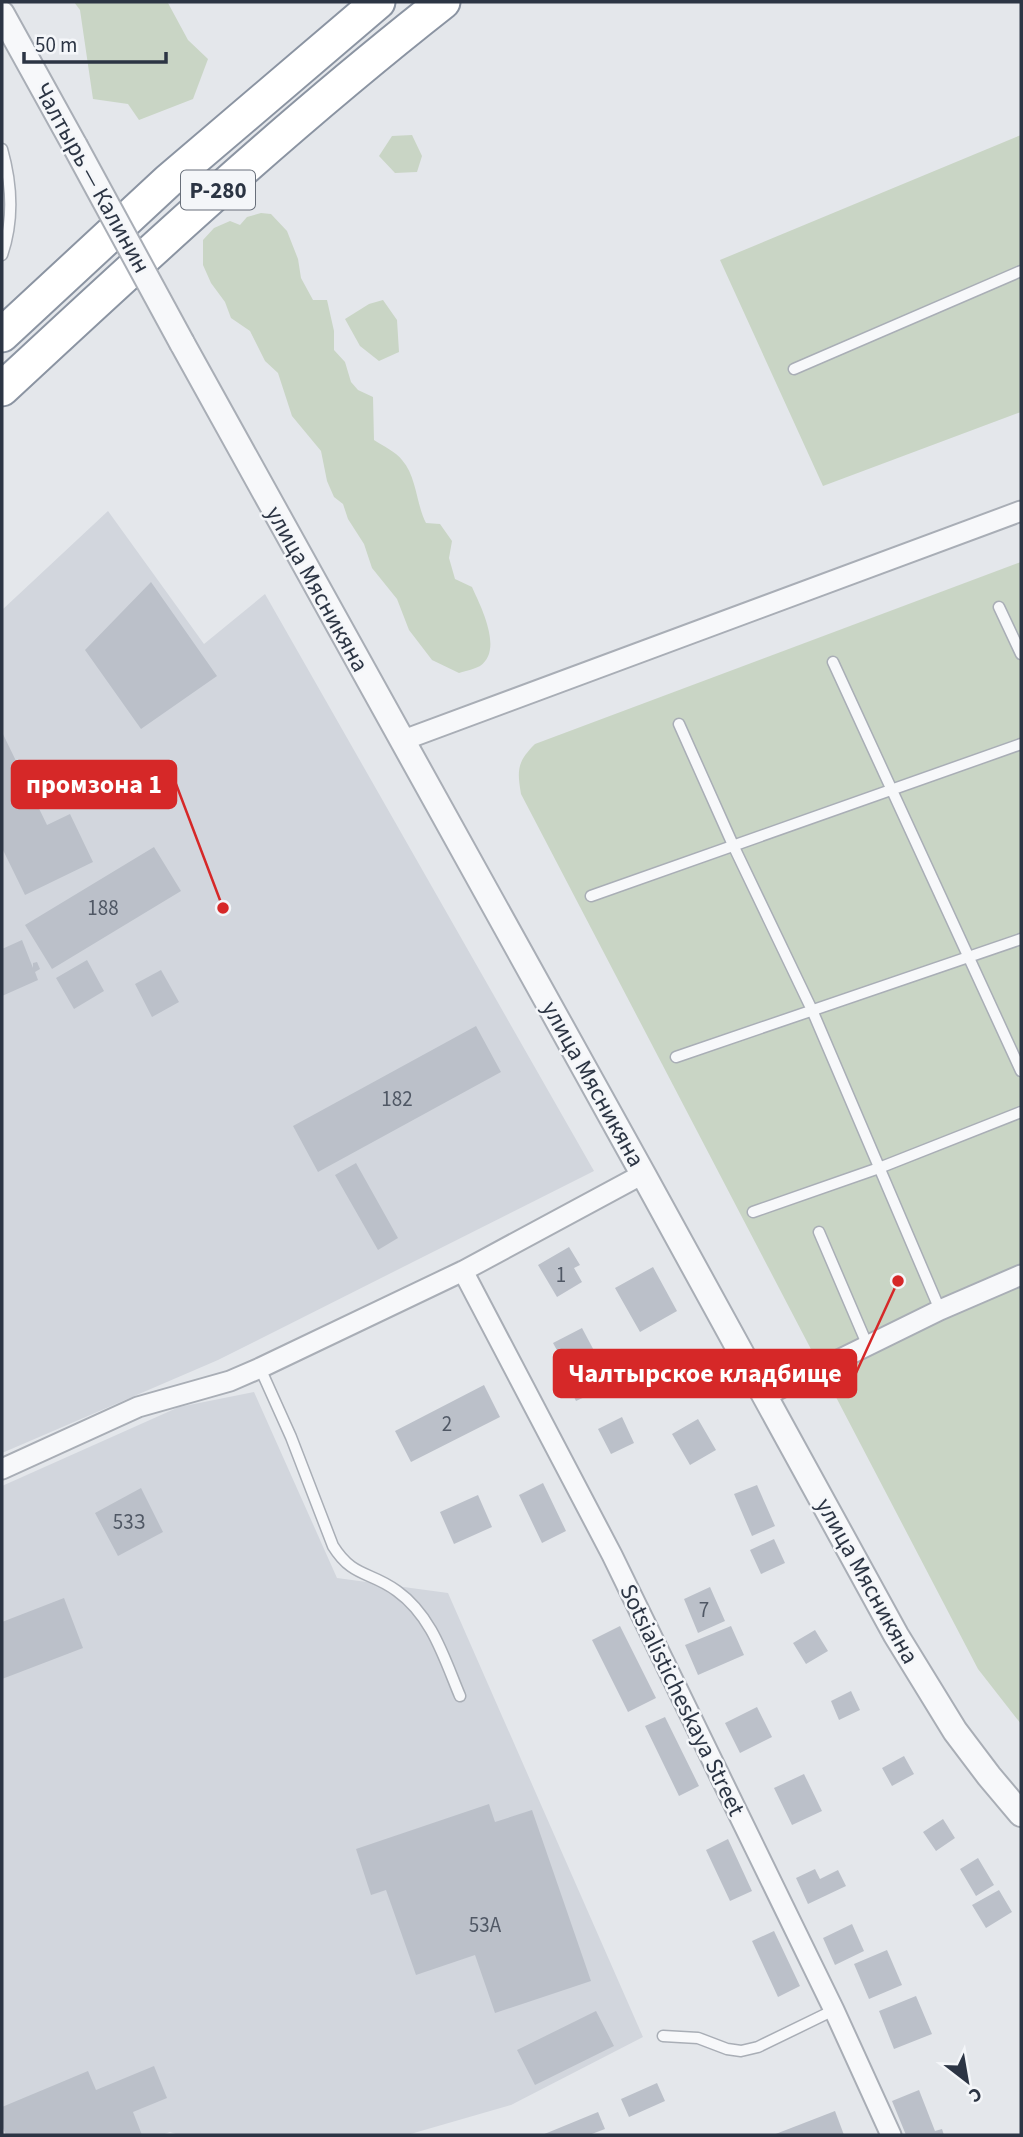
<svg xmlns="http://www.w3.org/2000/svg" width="1023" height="2137" viewBox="0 0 1023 2137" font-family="'Source Sans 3',sans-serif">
  <rect width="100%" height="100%" fill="#e4e7eb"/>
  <!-- built -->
  <path fill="#d2d6dd" d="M108,511L204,644L265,594L594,1171L218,1360L2,1453V610Z
    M254,1392L337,1578L448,1593L643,2037L511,2105L407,2135H179L170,2132L162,2135H2V1486L179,1407Z"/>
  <!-- green -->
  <path fill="#c9d5c5" d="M74,2L168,3L188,40L208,59L193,99L139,120L128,104L93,99L80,10Z
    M412,135L422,156L417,172L395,173L379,156L392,136Z
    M1021,135V412L823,486L720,260Z
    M261,213L271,214L287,231L298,259L301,278L313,300H327L334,331V350L345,362L351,382L358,390L373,397L374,440C383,446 396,452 402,460C417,477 416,504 426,523L440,524L452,541L449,558L455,579L472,587C480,605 504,650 480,666C475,669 465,671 459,673L432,660L409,630L397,599L372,568L364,544L348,519L343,504L334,497L327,481L321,451L292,416L278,373L265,361L250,331L231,318L225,302L211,283L203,265V240L214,228L230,221L240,225L247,217Z
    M383,300L397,320L399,352L379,361L360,346L345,319L369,304Z
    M1021,562V1724L978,1669L521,794C517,770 517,762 535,744Z"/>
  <!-- building -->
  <path fill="#bbc0c9" d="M151,582L217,676L141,729L85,650Z
    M2,732L47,825L70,814L93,862L25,895L2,848Z
    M154,847L181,891L52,969L25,925Z
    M22,940L33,968V963L37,962L40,969L35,972L38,980L2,996V949Z
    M87,960L104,991L74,1009L56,978Z
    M161,970L179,1002L152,1017L135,984Z
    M476,1026L501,1072L318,1172L293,1126Z
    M356,1163L398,1238L378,1250L335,1175Z
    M569,1247L580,1265L574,1268L582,1282L557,1297L538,1265Z
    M653,1267L677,1311L640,1332L615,1288Z
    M582,1328L599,1360L571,1376L553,1343Z
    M605,1368L613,1384L576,1401L568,1385Z
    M484,1385L500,1417L411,1462L395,1431Z
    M622,1417L634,1443L611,1454L598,1429Z
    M698,1419L716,1450L690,1465L672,1434Z
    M543,1483L566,1531L542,1543L519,1495Z
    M757,1485L775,1526L752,1536L734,1494Z
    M141,1488L163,1532L118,1556L95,1513Z
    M478,1495L492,1527L454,1544L440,1512Z
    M774,1539L785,1563L761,1574L750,1550Z
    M710,1587L725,1621L698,1633L684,1599Z
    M64,1598L83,1648L2,1679V1622Z
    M620,1626L656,1698L628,1712L592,1640Z
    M731,1626L744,1655L698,1675L685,1645Z
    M815,1630L828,1651L806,1664L793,1643Z
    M851,1691L860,1710L839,1720L831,1701Z
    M757,1707L772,1737L740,1753L725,1723Z
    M665,1717L699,1786L679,1796L645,1726Z
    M904,1756L914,1774L892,1786L882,1768Z
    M804,1774L822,1811L792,1825L774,1788Z
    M489,1804L495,1822L532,1810L591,1981L495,2013L475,1955L416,1975L386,1890L371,1895L356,1849Z
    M943,1819L955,1838L936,1851L923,1832Z
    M728,1839L752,1891L730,1901L706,1850Z
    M978,1858L994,1885L976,1896L960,1869Z
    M815,1869L820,1879L838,1870L846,1886L808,1904L796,1878Z
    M999,1890L1012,1912L986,1928L972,1905Z
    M852,1924L864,1951L835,1965L823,1938Z
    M774,1931L800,1986L778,1997L752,1941Z
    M887,1950L902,1985L869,1999L854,1964Z
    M916,1996L932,2034L894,2049L879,2011Z
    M596,2011L614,2046L535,2085L517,2050Z
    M154,2066L167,2098L133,2112L142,2135H6L2,2126V2107L88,2071L96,2090Z
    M657,2083L665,2101L629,2117L621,2099Z
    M919,2090L935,2131L942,2129L944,2135H906L892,2101Z
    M835,2111L844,2135H773Z
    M598,2112L605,2129L589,2135H542Z"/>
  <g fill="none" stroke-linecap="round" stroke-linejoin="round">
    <defs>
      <path id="service" d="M2,149C12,184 14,220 2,255
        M794,369L1021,271
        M999,607L1021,654
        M833,662L1021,1071
        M679,724L733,845L812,1010L940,1310
        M591,896L1021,744
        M676,1057L1021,939
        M753,1212L879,1168L1021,1112
        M819,1232L867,1344
        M260,1368L291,1437L333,1546C353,1578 370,1571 397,1591C432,1616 444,1658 460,1696
        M663,2036L698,2038L727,2049L741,2051L758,2047L834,2010"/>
      <path id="minor" d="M401,741L1021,511
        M463,1271L612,1555L834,2010L891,2135
        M765,1396L940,1310L1021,1275
        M2,1469L138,1407L230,1381L260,1368L463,1271L643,1174"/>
      <path id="tertiary" d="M2,14L75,146
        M182,343L643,1174L896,1635L955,1731L989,1776L1021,1814"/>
      <path id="trunk" d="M2,335L168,181L378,2
        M2,389C145,256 289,123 443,2"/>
    </defs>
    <!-- service casing -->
    <use href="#service" stroke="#a9aeb6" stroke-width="13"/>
    <!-- minor casing -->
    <use href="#minor" stroke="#a9aeb6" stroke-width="23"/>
    <!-- tertiary casing -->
    <use href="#tertiary" stroke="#a9aeb6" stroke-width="28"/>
    <!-- trunk casing -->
    <use href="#trunk" stroke="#8b94a2" stroke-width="37"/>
    <!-- service -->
    <use href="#service" stroke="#f7f8fa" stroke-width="10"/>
    <!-- minor -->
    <use href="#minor" stroke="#f7f8fa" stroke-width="19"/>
    <!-- tertiary -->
    <use href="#tertiary" stroke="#f7f8fa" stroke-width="24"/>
    <!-- trunk -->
    <use href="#trunk" stroke="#fff" stroke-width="33"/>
    <defs>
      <path id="tertiary-bridge" d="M75,146L182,343"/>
    </defs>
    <!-- tertiary-bridge casing -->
    <use href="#tertiary-bridge" stroke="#a9aeb6" stroke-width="28" stroke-linecap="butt"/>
    <!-- tertiary-bridge -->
    <use href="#tertiary-bridge" stroke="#f7f8fa" stroke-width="24"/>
  </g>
  <g text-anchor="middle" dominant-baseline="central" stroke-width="5" stroke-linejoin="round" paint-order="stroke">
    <!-- number labels -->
    <g font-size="21" fill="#505865">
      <text x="103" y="908">188</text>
      <text x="397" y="1099">182</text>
      <text x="561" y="1275">1</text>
      <text x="447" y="1424">2</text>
      <text x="129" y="1522">53З</text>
      <text x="704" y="1610">7</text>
      <text x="485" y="1925">53А</text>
    </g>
    <!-- shield labels -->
    <rect fill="#f4f6f9" stroke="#686f7a" stroke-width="2" x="181" y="170.5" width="74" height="39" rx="5"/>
    <g font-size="23" font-weight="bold" fill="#2c3544">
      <text x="218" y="190">Р-280</text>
    </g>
    <!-- street labels -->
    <g font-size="24" fill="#2c3544" stroke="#f4f6f9">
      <text transform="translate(92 178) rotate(61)">Чалтырь — Калинин</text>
      <text transform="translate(317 589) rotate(61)">улица Мясникяна</text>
      <text transform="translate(593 1084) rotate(61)">улица Мясникяна</text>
      <text transform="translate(867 1581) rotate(61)">улица Мясникяна</text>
      <text transform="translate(682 1700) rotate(64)">Sotsialisticheskaya Street</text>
    </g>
  </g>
  <!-- callouts -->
  <path fill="none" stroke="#d62828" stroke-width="2.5" d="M223 908L176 784M898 1281L856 1373"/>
  <g fill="#d62828" stroke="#f4f6f9" stroke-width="2.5">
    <circle cx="223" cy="908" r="7"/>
    <circle cx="898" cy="1281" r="7"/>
  </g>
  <g fill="#d62828" stroke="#d62828" stroke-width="2.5">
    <rect x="12" y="761" width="164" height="47" rx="7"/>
    <rect x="554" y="1350" width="302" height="47" rx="7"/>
  </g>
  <g font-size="26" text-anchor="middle" font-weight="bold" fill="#fff">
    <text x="94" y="793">промзона 1</text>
    <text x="705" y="1382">Чалтырское кладбище</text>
  </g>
  <!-- border -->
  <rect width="1023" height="2137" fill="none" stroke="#2c3544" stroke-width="7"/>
  <!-- north arrow -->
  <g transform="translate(967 2081) rotate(149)" stroke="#f4f6f9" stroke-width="5" paint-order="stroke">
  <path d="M0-5L12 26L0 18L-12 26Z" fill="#2c3544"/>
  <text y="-10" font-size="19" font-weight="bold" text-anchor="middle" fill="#2c3544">С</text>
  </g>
  <!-- scale -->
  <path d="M24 52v10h142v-10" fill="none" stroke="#2c3544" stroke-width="3.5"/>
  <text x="35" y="52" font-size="21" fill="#2c3544" stroke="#f4f6f9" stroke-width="5" paint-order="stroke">50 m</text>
</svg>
